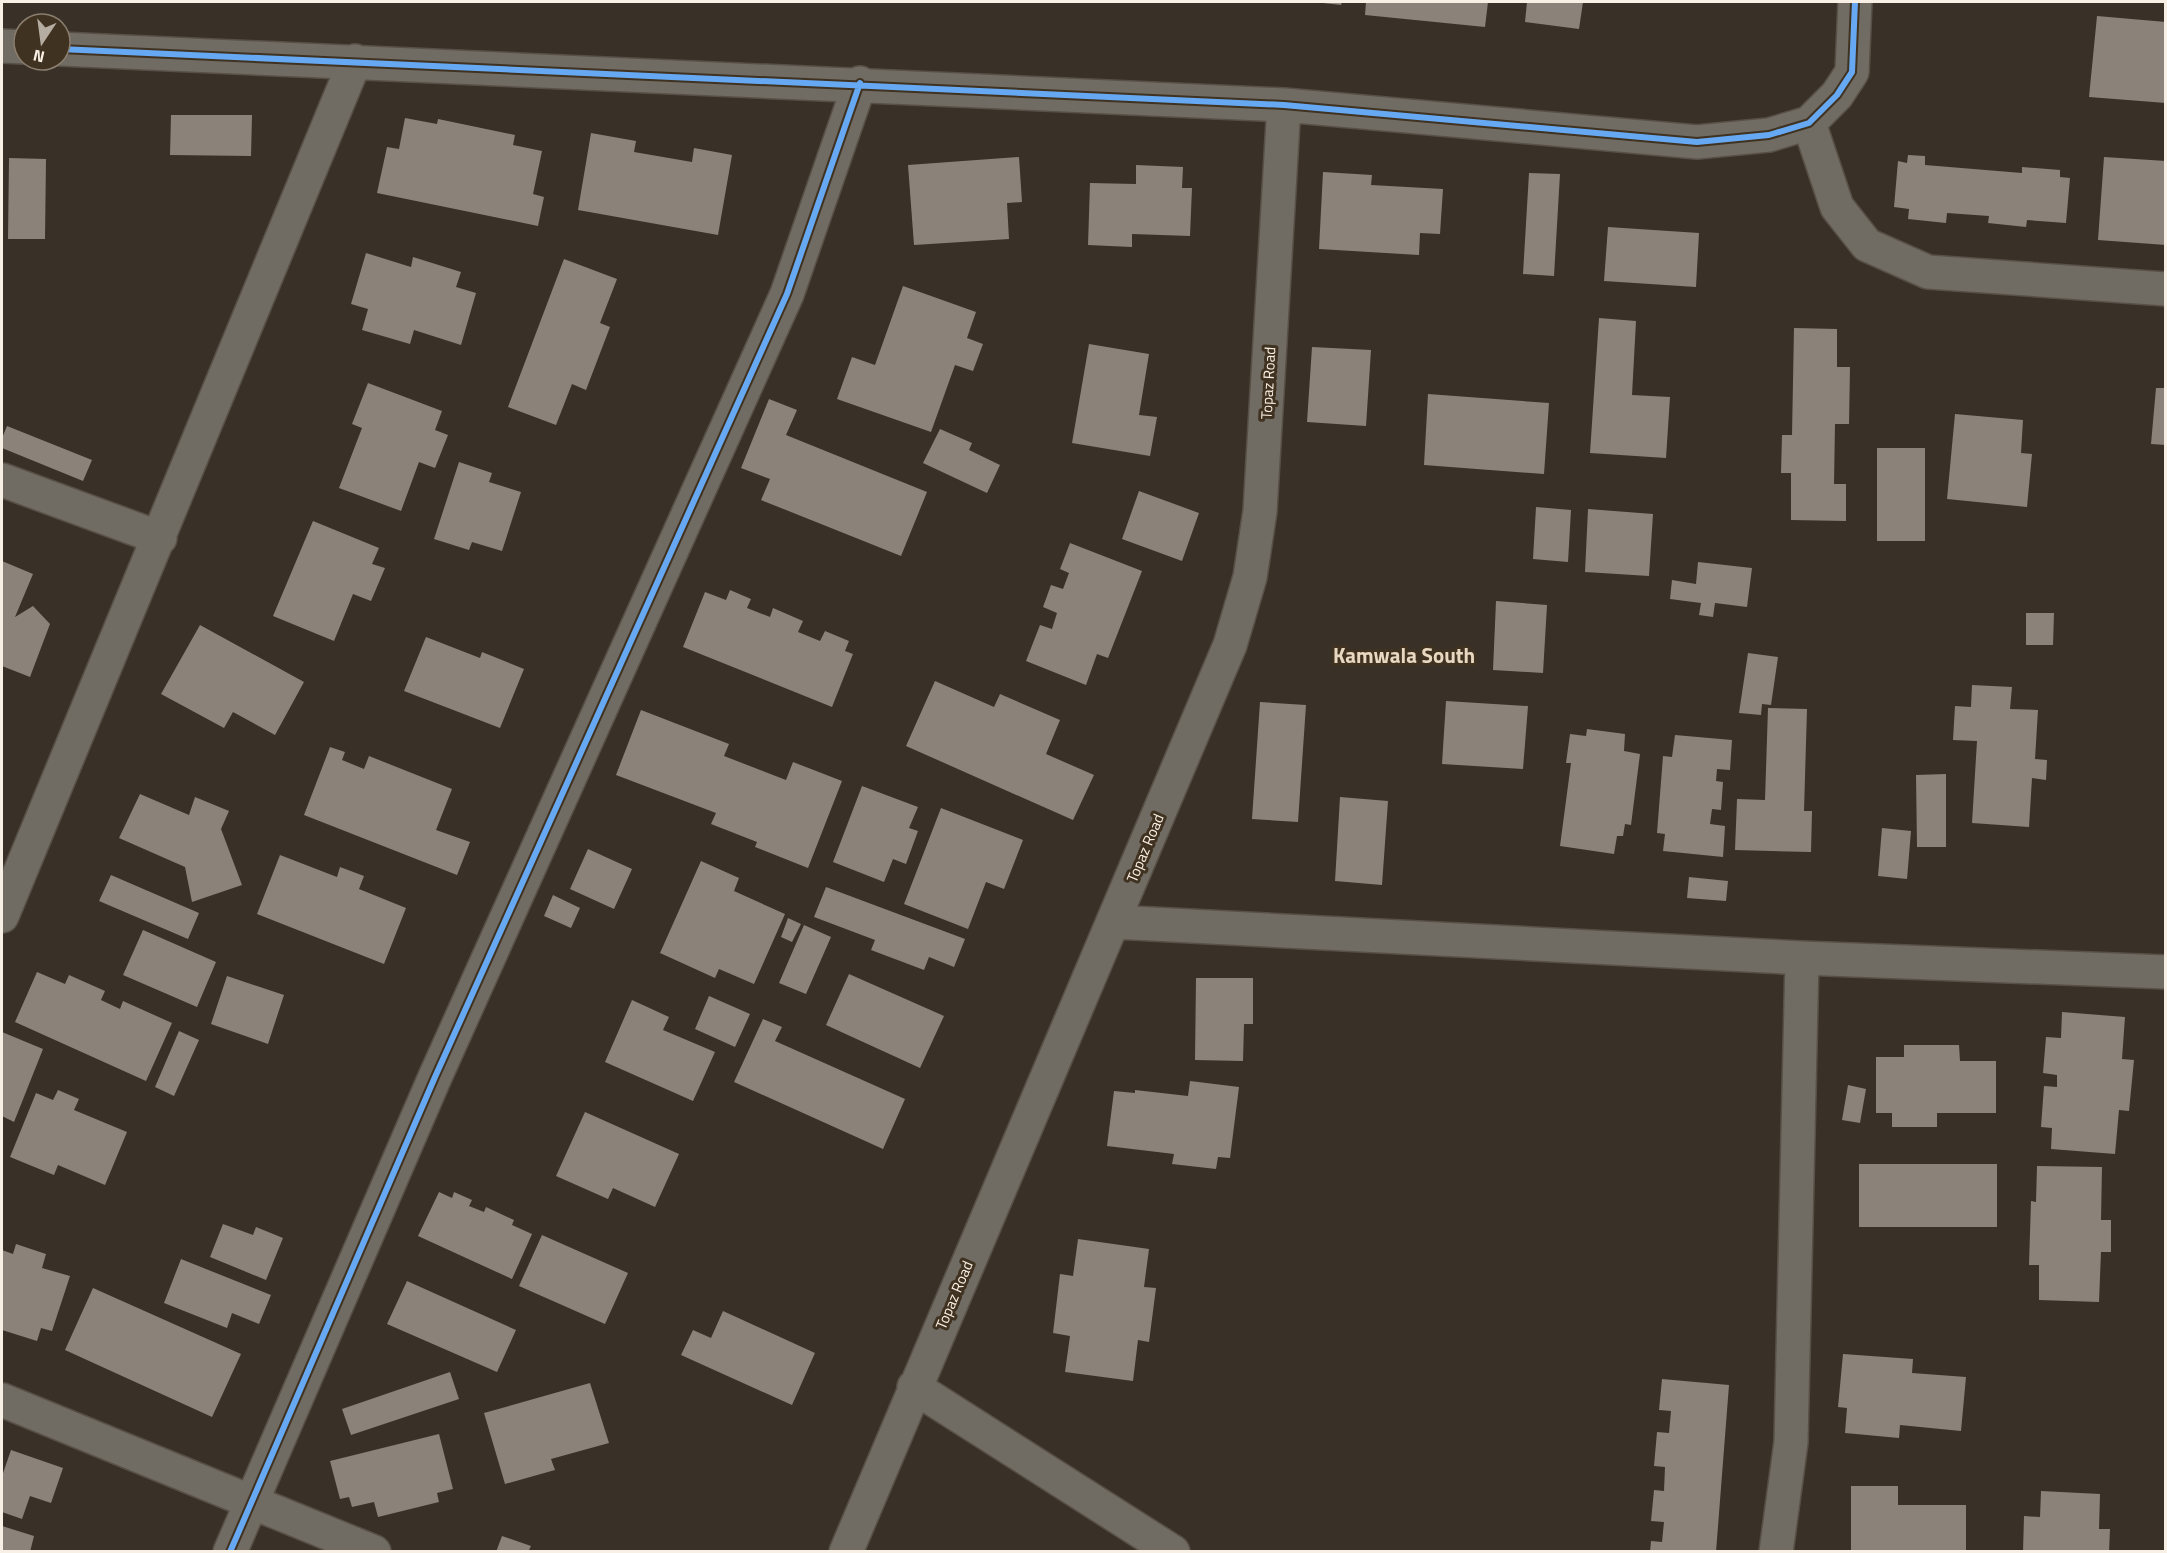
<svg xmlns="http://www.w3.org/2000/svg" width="2167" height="1553" viewBox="0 0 2167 1553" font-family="'Titillium Web',sans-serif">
  <rect width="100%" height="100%" fill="#393127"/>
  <!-- building -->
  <path fill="#8b837a" d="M1323,2H1342L1341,5L1323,3Z
    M1366,2H1488L1485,27L1365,15Z
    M1527,2H1583L1579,29L1525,22Z
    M2097,16L2166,22V103L2089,97Z
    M171,115H252L251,156L170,155Z
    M405,118L437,124L438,119L515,135L513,145L542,151L533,194L544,197L538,226L377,193L387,147L399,149Z
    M591,133L636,141L634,152L692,162L694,148L732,155L718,235L578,210Z
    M1908,155L1925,156V165L2022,173V167L2060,170V177L2070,178L2066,223L2027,220L2026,227L1988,223L1989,216L1947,213L1946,223L1908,219L1909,209L1894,207L1898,161L1907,163Z
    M1019,157L1022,202L1007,203L1009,239L914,245L908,165Z
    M2104,157L2166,161V245L2098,240Z
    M9,158L46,159L45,239H8Z
    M1136,165L1183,167L1182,188H1192L1190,236L1132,234V247L1088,245L1090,183L1136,184Z
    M1323,172L1372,175L1371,185L1443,189L1440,234L1420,233L1419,255L1319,249Z
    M1529,173L1560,174L1554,276L1523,274Z
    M1608,227L1699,233L1696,287L1604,281Z
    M366,253L411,267L413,257L461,272L456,287L476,293L461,345L414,330L410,344L362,330L368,309L351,304Z
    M564,259L617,279L600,323L610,327L586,390L572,384L556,425L508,407Z
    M903,286L976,312L967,338L983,344L973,371L955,365L931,432L837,399L852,357L875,365Z
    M1599,318L1636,321L1632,395L1670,397L1666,458L1590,453Z
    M1794,328L1837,329V367H1850L1849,424H1835L1834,484H1846V521L1791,520V473H1781L1782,435H1792Z
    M1089,344L1149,354L1139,415L1157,417L1150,456L1072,443Z
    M1312,347L1371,350L1366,426L1307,422Z
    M368,383L442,411L435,430L448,435L435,468L419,462L401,511L339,488L362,428L352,424Z
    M2156,388H2166V445L2151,444Z
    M1428,394L1549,403L1544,474L1424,465Z
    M769,399L797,410L786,435L927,492L901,556L761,500L770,479L741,468Z
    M1955,414L2023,420L2021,453L2032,454L2027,507L1947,499Z
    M7,426L92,460L83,481L2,448V438Z
    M940,429L972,443L969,450L1000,465L987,493L923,463Z
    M1877,448H1925V541H1877Z
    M459,462L492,473L489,482L521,492L502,551L472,542L469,550L434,539Z
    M1139,491L1199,513L1182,561L1122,539Z
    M1536,507L1571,510L1568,562L1533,559Z
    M1588,509L1653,514L1649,576L1585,572Z
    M313,521L379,548L372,564L385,568L371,601L353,594L334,641L273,616Z
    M1070,543L1142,571L1108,658L1097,654L1086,685L1026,661L1040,625L1052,629L1057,613L1043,607L1051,585L1063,589L1069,573L1060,569Z
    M2,561L33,574L15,617L33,606L50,624L30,677L2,666Z
    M1698,562L1752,568L1747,607L1715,603L1713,617L1699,615L1701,603L1670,599L1672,580L1696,584Z
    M730,590L751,599L747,608L770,617L773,608L803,621L798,632L820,641L825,631L849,641L845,651L853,654L832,707L683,647L705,592L726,600Z
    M1496,601L1547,605L1543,673L1493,670Z
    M2026,613H2054L2053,645H2026Z
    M200,625L304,682L275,735L233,712L224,728L161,694Z
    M426,637L480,658L482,652L524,669L500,728L404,691Z
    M1748,653L1778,657L1771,705L1762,704L1761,715L1739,713Z
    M935,681L994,707L1000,694L1060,720L1046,754L1094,775L1073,820L906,746Z
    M1972,685L2012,687L2010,709L2038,710L2035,759L2047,760L2046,780L2032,778L2029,827L1972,823L1977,741L1953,740L1955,706L1971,707Z
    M1446,701L1528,706L1523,769L1442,764Z
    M1260,702L1306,705L1298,822L1252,819Z
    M1768,708L1807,709L1804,811H1812L1811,852L1735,850L1737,799L1765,800Z
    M641,710L729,744L724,756L786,780L793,762L842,781L808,868L755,847L757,842L711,824L716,813L616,775Z
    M1587,729L1625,734L1624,751L1640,754L1631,825L1625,824L1623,836H1617L1614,854L1560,846L1571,763H1566L1570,734L1586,736Z
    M1675,735L1732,740L1730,770L1717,769L1716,781L1723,782L1721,810L1712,809L1710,824L1725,826L1723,857L1663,851L1665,834L1657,833L1663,756L1672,757Z
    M330,747L345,752L342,760L364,769L369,756L452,789L436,830L470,842L457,875L304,815Z
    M1946,774V847H1917L1916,775Z
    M862,786L918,807L909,828L918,831L906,864L893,859L884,882L833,862Z
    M140,794L189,815L195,797L229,811L221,829L242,885L192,902L185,867L119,838Z
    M1340,797L1388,801L1382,885L1335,881Z
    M941,808L1023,840L1004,889L986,882L968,929L904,904Z
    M1882,828L1911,831L1907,879L1878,876Z
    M588,849L632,869L614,909L570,889Z
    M280,855L337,877L340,867L364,876L359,889L406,908L384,964L257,914Z
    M701,861L739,878L734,891L785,914L754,984L719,969L715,978L660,953Z
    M111,875L199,913L188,939L99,901Z
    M1689,877L1728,881L1726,901L1687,898Z
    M826,887L965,939L954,967L929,957L924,970L871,950L875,940L814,917Z
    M553,895L580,908L571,928L544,916Z
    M788,918L801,924L792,942L781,937Z
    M804,925L831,937L806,994L779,983Z
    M143,930L216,962L197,1007L123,975Z
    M37,972L65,984L69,975L105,991L101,1000L120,1009L123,1001L172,1023L146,1081L15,1022Z
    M849,974L944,1016L920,1068L826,1025Z
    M227,976L284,995L268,1044L211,1024Z
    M1196,978H1253V1024H1244L1243,1061L1195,1060Z
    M709,996L750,1014L735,1047L695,1029Z
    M632,1000L669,1017L663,1030L715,1052L693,1101L605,1062Z
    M2062,1012L2125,1017L2122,1059L2134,1060L2129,1111L2119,1110L2115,1154L2051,1149L2052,1128L2041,1127L2044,1086L2057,1087V1075L2043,1073L2046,1037L2061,1038Z
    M763,1019L782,1027L775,1041L905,1099L883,1149L734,1082Z
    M179,1031L199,1040L174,1096L155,1087Z
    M2,1032L43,1049L14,1122L2,1116Z
    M1904,1045H1959L1960,1061H1996V1113H1937V1127H1892V1113H1876V1057H1904Z
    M1190,1081L1239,1087L1230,1158L1218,1157L1216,1169L1172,1164L1174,1154L1107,1146L1114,1091L1135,1093V1090L1188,1096Z
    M1848,1085L1866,1089L1860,1123L1842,1120Z
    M58,1090L79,1099L74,1110L127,1132L105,1185L58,1165L54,1175L10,1157L36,1093L53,1100Z
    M585,1112L679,1154L655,1207L613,1188L608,1199L556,1176Z
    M1859,1164H1997V1227H1859Z
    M2037,1166L2102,1167L2101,1220H2111V1252H2101L2099,1302L2039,1300V1265H2029L2031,1201L2036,1202Z
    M439,1192L452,1198L454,1192L472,1200L469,1206L484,1212L486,1207L514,1220L512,1225L532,1234L512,1279L418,1236Z
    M223,1224L253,1235L256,1227L283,1238L266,1280L210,1257Z
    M542,1235L628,1273L605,1324L519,1286Z
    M1078,1239L1149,1249L1144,1287L1156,1288L1149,1342L1138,1340L1133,1381L1065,1372L1070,1336L1053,1333L1060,1274L1073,1276Z
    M16,1244L46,1254L42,1268L70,1276L52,1331L41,1328L37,1341L2,1330V1250L13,1254Z
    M181,1259L271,1295L259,1324L232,1313L227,1328L164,1303Z
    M407,1281L516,1330L497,1372L387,1324Z
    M93,1288L241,1354L212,1417L65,1350Z
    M723,1311L815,1353L792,1405L681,1355L693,1330L711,1338Z
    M1843,1354L1913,1359L1912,1373L1966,1377L1961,1431L1900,1425L1899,1438L1845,1433L1847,1408L1838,1407Z
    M450,1372L459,1399L351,1435L342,1409Z
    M1662,1379L1729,1385L1716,1552H1650L1651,1541L1662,1542L1664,1522L1651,1521L1654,1490L1664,1491L1665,1467L1654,1466L1657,1432L1669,1433L1671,1411L1659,1410Z
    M590,1383L609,1443L551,1459L555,1470L505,1484L484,1413Z
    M439,1434L453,1489L437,1493L439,1502L378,1517L374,1502L352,1507L349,1497L340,1499L330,1461Z
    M11,1450L63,1468L51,1503L30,1496L22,1519L2,1512V1476Z
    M1851,1486H1898V1505H1966V1552H1851Z
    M2041,1491L2100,1494L2099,1529H2110L2109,1552H2023L2024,1516L2040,1517Z
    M2,1526L34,1536L30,1552H2Z
    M502,1536L531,1546L528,1552H496Z"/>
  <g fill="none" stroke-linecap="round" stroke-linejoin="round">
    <defs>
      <path id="minor" d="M2,46L24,47
        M60,49L1284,105L1697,142L1769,135L1809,123L1837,95L1852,72L1855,2
        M1809,123L1837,207L1867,245L1928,272L2166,289
        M2,480L160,538
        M2,916L355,61
        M1114,922L1802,958L2166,972
        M914,1387L1173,1552
        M2,1400L374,1552
        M230,1552L435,1077L787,294L860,83
        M846,1552L1230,645L1250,577L1260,511L1284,105
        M1776,1552L1791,1442L1802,958"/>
    </defs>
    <!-- minor casing -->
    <use href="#minor" stroke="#585047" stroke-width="36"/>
    <!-- minor -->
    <use href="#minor" stroke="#706b63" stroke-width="33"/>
    <defs>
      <path id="cycleway" d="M60,49L1284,105L1697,142L1769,135L1809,123L1837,95L1852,72L1855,2
        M230,1552L435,1077L787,294L860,83"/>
    </defs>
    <!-- cycleway casing -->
    <use href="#cycleway" stroke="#403220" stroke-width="10"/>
    <!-- cycleway -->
    <use href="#cycleway" stroke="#66a8f1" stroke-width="6"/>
  </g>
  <g text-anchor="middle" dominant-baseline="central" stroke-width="6" stroke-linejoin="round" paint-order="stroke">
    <!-- street labels -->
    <g font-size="15" fill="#f9f0e5" stroke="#403220">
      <text transform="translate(1268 383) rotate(-87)">Topaz Road</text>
      <text transform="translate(1145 848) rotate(-67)">Topaz Road</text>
      <text transform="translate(954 1295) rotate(-67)">Topaz Road</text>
    </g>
    <!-- district labels -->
    <g font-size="21" font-weight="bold" fill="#e9d8c1" stroke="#403220">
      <text x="1404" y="655">Kamwala South</text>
    </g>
  </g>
  <!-- border -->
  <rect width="2167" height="1553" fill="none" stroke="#f9f0e5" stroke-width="6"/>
  <!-- north arrow -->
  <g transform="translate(42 42) rotate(193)"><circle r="28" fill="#403220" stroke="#8a7e6f" stroke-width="1.5"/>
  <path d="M0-4.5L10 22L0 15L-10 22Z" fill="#b6ada2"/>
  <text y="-9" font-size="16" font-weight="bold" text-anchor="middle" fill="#f9f0e5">N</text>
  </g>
</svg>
